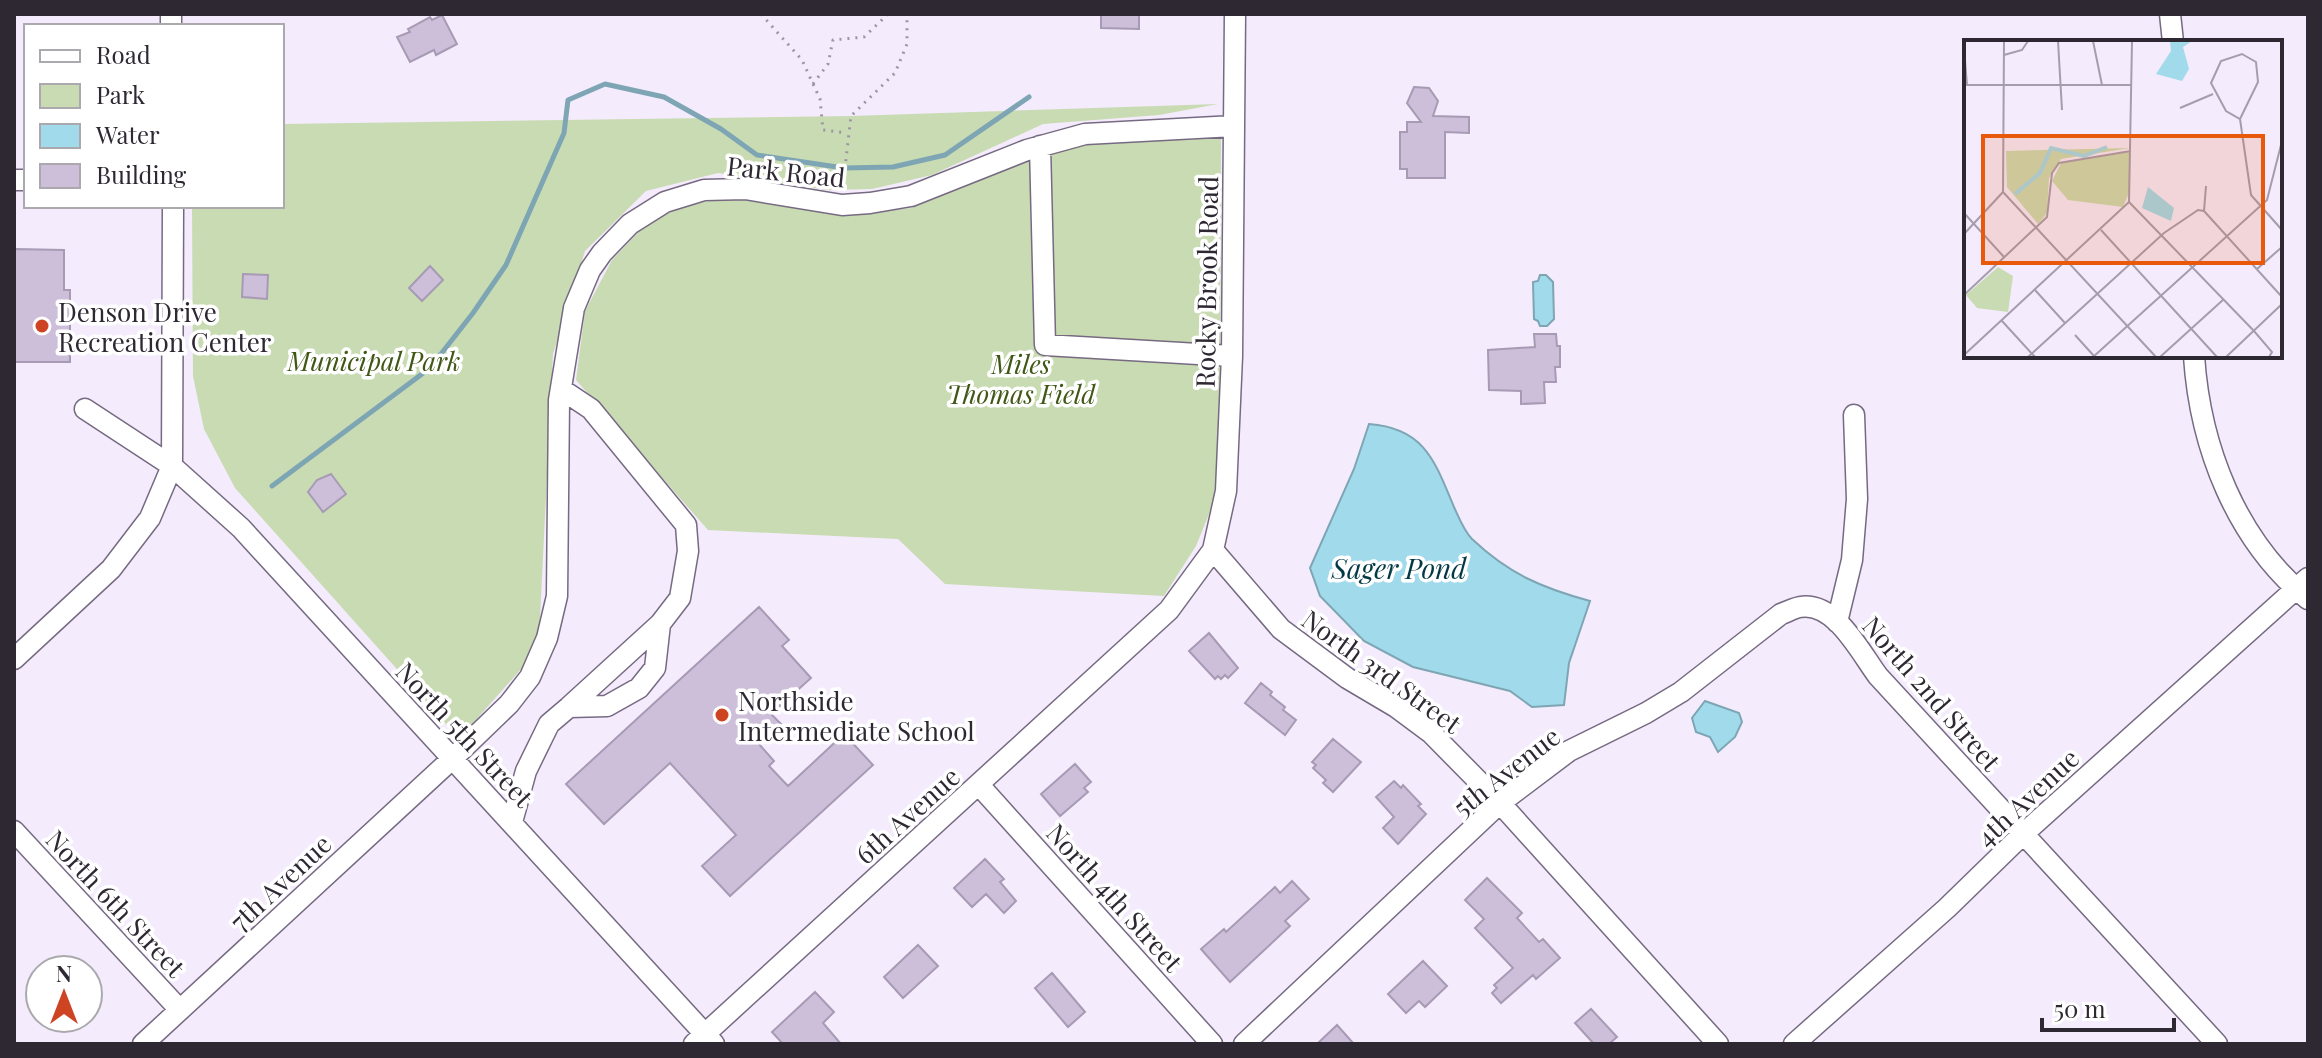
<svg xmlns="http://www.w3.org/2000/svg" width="2322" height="1058" viewBox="0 0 2322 1058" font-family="'Playfair Display',serif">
  <rect width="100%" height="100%" fill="#f4ebfc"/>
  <!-- green -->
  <path fill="#c9dbb2" d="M1218,104L1159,115L1043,124L932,175L872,189L827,190L718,173L646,191L585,251L553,354L540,618L536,645L523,667L465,732L455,734L235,488L204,429L193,376L192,206H282V124L851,116Z
    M1221,138L1220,448L1214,502L1196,546L1164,596L945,584L898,539L708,530L576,380L585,311L612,260L647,223L688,204L733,198L843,216L911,208L1055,150L1087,144Z"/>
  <!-- water -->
  <path fill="#a1dbeb" stroke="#7ea5b4" stroke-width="2" d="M1540,275H1546L1553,282L1554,319L1547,326H1540L1538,321L1534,319L1533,282L1538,281Z
    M1369,424C1425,428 1435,462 1454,507C1459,518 1464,531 1472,539C1509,574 1542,588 1590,601L1569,663L1564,705L1532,707L1510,691L1413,667L1364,641L1320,596L1310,568L1354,469Z
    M1705,701L1739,713L1742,722L1735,737L1718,752L1710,737L1696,732L1692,718Z"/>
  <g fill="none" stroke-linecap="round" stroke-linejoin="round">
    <!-- stream -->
    <path stroke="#7ea5b4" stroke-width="5" d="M272,486L430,368L473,313L506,265L564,133L568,100L605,84L664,97L721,129L757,155L844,168L893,167L945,155L1029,97"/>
  </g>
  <!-- building -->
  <path fill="#cdbfda" stroke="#a79ab4" stroke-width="2" d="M1101,14H1139V29L1101,28Z
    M442,15L457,44L436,55L434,50L410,62L397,37L410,32L408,29L430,17L432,20Z
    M1414,87L1429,88L1438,101L1433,116L1469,117V133L1445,132V178H1407V169H1400V132H1407V122H1421L1407,103Z
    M14,249L64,250V290H70V362H14Z
    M430,266L443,280L422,301L409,288Z
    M243,274L268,275L267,299L242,297Z
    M1534,334H1556L1557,346H1560V367H1555L1556,382H1544L1545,403L1521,404V391L1489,390L1488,350L1535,347Z
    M331,474L346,494L323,512L308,492L317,480Z
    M759,607L789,640L782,646L811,678L771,714L781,724L759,744L774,761L769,766L788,786L844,734L873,765L730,896L702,866L736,835L670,763L604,824L566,784Z
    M1209,633L1238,668L1228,678L1225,675L1221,679L1218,676L1215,679L1189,651Z
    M1261,683L1272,692L1270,695L1285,707L1283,710L1296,720L1285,735L1245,703Z
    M1333,739L1361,762L1333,792L1323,783L1326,780L1313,768L1316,765L1312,762Z
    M1075,764L1091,782L1084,788L1088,792L1060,816L1041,794Z
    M1394,781L1401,788L1403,785L1421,804L1418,806L1426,814L1398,844L1383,828L1394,817L1376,797Z
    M985,859L1004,879L1000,882L1016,901L1004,913L986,894L972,907L954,888Z
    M1487,878L1522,913L1517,918L1539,942L1543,939L1560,958L1536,979L1533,975L1501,1003L1492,993L1497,988L1494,985L1513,968L1475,928L1484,919L1465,900Z
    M1292,881L1309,899L1285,921L1290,926L1230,982L1201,949L1224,929L1226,932L1275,887L1280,893Z
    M918,945L938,966L903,998L884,977Z
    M1423,961L1447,986L1425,1007L1419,1001L1406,1013L1388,994Z
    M1052,973L1085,1012L1068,1027L1035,988Z
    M815,992L834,1012L823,1023L841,1044H783L772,1032Z
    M1591,1009L1617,1037L1609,1044H1594L1575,1023Z
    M1337,1025L1354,1044H1317Z"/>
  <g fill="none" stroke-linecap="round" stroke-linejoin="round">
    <defs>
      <path id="minor" d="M171,14V26
        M2170,14L2173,42
        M1040,146L1045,345L1232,356
        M14,180H26
        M2194,356C2200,447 2236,540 2308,599
        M85,409L172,466L241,528L714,1044
        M1213,550L1281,629L1347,678L1396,707L1431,733L1500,803L1718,1044
        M1837,622L1852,560L1857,499L1854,415
        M14,659L111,569L150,518L172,466L173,206
        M569,707L660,624
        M979,785L1212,1044
        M512,822L526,771L549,724L569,707L607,706L639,688L655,668L660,624L680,598L688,551L686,525L591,409L561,389
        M14,831L180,1010
        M143,1044L453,758L509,704L530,677L547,638L557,596L559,400L574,308L590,270L602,253L630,224L665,202L704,190L745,189L842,205L870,203L911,196L1027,150L1085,134L1234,126
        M694,1044L1169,610L1213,550L1226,491L1232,356L1235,14
        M1244,1044L1500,803L1569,751L1646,713L1681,692L1781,614C1787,612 1794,608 1800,607C1835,601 1860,652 1878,676L2217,1044
        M1794,1044L1947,908L2022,835L2308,578"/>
    </defs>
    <!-- minor casing -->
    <use href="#minor" stroke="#766a82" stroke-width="23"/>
    <!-- path -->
    <path stroke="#9d95a3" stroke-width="3" stroke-dasharray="2 6" stroke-linecap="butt" d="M761,14L802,60L820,99L823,130L847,133
      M813,84L828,64L833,40L864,37L888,14
      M843,185L851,116L895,73L907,44V14"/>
    <!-- minor -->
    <use href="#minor" stroke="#fff" stroke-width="20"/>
  </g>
  <!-- markers -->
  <g fill="#ce4423" stroke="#fff" stroke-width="3">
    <circle cx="42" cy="326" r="8"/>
    <circle cx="722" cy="715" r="8"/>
  </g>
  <g text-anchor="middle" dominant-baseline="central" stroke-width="7" stroke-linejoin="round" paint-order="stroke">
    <!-- street labels -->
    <g font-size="26" fill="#2e2833" stroke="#fff">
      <text transform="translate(786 171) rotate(6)">Park Road</text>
      <text transform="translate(1206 282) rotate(-89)">Rocky Brook Road</text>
      <text transform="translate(1382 671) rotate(36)">North 3rd Street</text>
      <text transform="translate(1932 693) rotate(49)">North 2nd Street</text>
      <text transform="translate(465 734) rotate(47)">North 5th Street</text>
      <text transform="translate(1506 771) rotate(-38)">5th Avenue</text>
      <text transform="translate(2027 797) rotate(-43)">4th Avenue</text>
      <text transform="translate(907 815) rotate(-42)">6th Avenue</text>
      <text transform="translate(280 882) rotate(-43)">7th Avenue</text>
      <text transform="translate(1115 897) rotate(48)">North 4th Street</text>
      <text transform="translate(116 903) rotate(47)">North 6th Street</text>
    </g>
    <!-- poi labels -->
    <g font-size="26" fill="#2e2833" stroke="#fff" text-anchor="start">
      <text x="58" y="311">Denson Drive<tspan x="58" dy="30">Recreation Center</tspan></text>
      <text x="738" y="700">Northside<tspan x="738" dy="30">Intermediate School</tspan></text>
    </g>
    <!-- park labels -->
    <g font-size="26" font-style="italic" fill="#405716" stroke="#fff">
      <text x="374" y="360">Municipal Park</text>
      <text x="1021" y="363">Miles<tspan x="1021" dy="30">Thomas Field</tspan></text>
    </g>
    <!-- water labels -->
    <g font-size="28" font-style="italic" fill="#023945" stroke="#fff">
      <text x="1399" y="567">Sager Pond</text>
    </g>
  </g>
  <!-- overview -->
  <g transform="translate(1964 40)">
    <rect width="318" height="318" fill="#f4ebfc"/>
    <path d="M166,108L97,119L85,138L83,173L74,184L43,147L42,111ZM166,112V150L159,167L104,160L88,141L97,123ZM34,227L49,236L44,272L13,268L2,255Z" fill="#c9dbb2"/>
    <path d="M206,1H228L219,7L225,29L218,41L192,34L207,11ZM184,147L210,168L207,181L178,168Z" fill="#a1dbeb"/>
    <path fill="none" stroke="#a1dbeb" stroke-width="4" d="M51,154L76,133L87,108L120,116L143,107"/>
    <path fill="none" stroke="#a59dac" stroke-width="2" d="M94,1L98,70M129,1L138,45M0,8L3,45M278,14L292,22L294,42L276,79L262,71L247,43L257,21ZM40,15L58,10L64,1M0,45H168M216,68L249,54M276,79L287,155L318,190M39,152L192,317M165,162L290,291L308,312L305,317M165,162L168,1M240,171L318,257M240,171L242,146M0,173L40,217M137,190L253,317M0,194L39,152L40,1M293,229L318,207M71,250L101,283M0,255L83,177L88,133L95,123L167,111M38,281L71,317M111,295L130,316M0,315L165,162M64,317L200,193L234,170L240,171M129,317L303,160L318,101M196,317L260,259M262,317L318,264"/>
    <path fill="#e8590c" fill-opacity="0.15" stroke="#e8590c" stroke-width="4" d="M19,96H299V223H19Z"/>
    <rect width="318" height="318" fill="none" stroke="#2e2833" stroke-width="4"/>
  </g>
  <!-- border -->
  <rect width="2322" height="1058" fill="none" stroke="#2e2833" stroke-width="32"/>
  <!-- legend -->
  <rect x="24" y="24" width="260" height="184" fill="#ffffff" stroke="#aba9ad" stroke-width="2"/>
  <rect x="40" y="50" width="40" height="12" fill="#ffffff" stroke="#aba9ad" stroke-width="2"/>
  <text x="96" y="64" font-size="24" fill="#2e2833">Road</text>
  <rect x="40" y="84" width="40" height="24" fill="#c9dbb2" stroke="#aba9ad" stroke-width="2"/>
  <text x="96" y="104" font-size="24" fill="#2e2833">Park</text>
  <rect x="40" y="124" width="40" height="24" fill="#a1dbeb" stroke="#aba9ad" stroke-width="2"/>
  <text x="96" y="144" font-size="24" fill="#2e2833">Water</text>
  <rect x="40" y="164" width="40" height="24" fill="#cdbfda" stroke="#aba9ad" stroke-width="2"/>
  <text x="96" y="184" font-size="24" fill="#2e2833">Building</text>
  <!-- north arrow -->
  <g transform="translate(64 994)"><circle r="38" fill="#ffffff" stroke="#aba9ad" stroke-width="2"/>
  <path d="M0-6L14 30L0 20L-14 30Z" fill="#ce4423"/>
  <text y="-12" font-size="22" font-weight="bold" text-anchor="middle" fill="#2e2833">N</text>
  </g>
  <!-- scale -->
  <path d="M2042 1018v12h132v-12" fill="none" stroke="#2e2833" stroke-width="4"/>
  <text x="2054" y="1018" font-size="24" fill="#2e2833" stroke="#ffffff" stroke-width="6" paint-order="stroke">50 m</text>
</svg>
